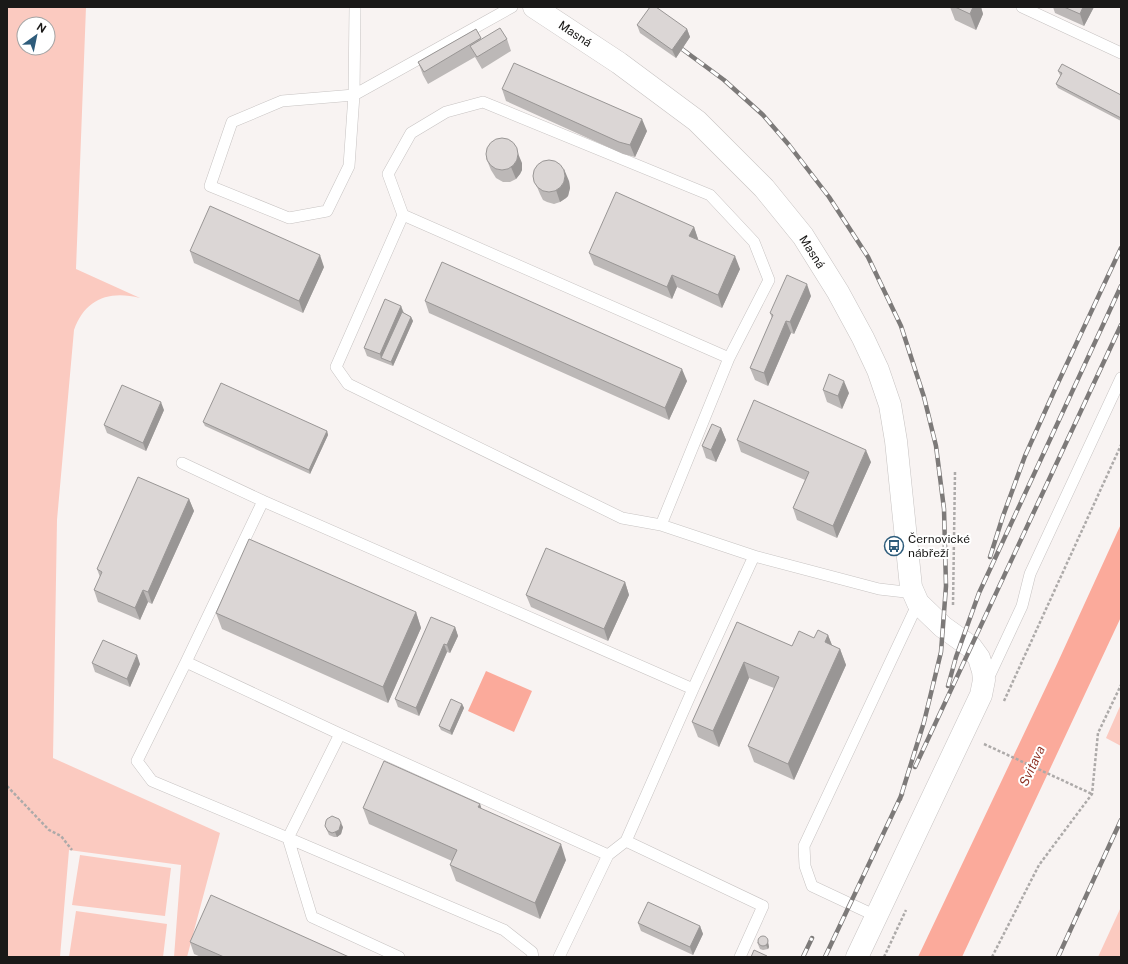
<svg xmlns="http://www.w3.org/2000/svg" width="1128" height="964" viewBox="0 0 1128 964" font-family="'Public Sans',sans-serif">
  <rect width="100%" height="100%" fill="#f8f3f2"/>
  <!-- green -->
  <path fill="#fbcac0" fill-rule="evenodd" d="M7,7H86L76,269L140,298C109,290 85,299 74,330L57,520L53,758L220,833L187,957H174L181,865L69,850L60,957H7ZM24,24H48V48H24Z
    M1121,704V746L1106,738Z
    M80,855L171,868L165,916L72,905Z
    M1121,907V957H1098Z
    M76,911L167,924L163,957H69Z"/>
  <!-- water -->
  <path fill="#fbaa9b" d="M1121,524V617L962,957H918L1057,664Z
    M486,671L532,691L514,732L468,711Z"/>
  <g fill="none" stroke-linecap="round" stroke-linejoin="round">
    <defs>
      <path id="lane" d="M355,7L354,95L512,7
        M1022,7L1121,53
        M354,95L349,166L327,211L289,218L210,186L232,122L282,101Z
        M403,215L729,358
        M182,463L263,501L693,689
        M263,501L186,662L137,761L152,781L288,838L312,917L399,957
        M661,525L729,358L769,280L754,242L710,195L483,102L446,112L411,133L388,174L403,215L336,367L348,384L622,518L661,525L754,556
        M186,662L340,734L608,855
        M987,681L1022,606L1030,574L1121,378
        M340,734L288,838L504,930L532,952L533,957
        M626,841L763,906L740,957
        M876,916L812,886L805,866L804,846L918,603
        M559,957L608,855L626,841L693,689L754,556L879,589L914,593"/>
      <path id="street" d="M534,7L619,63L697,121L764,188L803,236L838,292L863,338L878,370L890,405L896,441L911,587L918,603L943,627L971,647L979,658L983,671L984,680L981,695L857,957"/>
    </defs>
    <!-- lane casing -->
    <use href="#lane" stroke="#c7c3c2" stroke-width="12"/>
    <!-- street casing -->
    <use href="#street" stroke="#c7c3c2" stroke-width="23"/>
    <!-- path -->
    <path stroke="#adaaa9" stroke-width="2.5" stroke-dasharray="3 2" stroke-linecap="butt" d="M953,605L955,472
      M1004,701L1121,445
      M984,744L1092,794
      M7,786L49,830L61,836L72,850
      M884,957L906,910
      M992,957L1039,865L1092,794L1098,733L1121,685"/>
    <!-- lane -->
    <use href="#lane" stroke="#fff" stroke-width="11"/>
    <!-- street -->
    <use href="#street" stroke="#fff" stroke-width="22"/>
    <defs>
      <path id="rail" d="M682,49L724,80L763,115L789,145L829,197L868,257L901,326L924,397L936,446L944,509L946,586L941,652L924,722L900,799
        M990,557L1003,516L1025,456L1056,387L1121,248
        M948,686L956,657L979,593L1121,286
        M915,767L1121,325
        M803,957L812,938
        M825,957L902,794
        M1058,957L1121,820"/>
    </defs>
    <!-- rail casing -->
    <use href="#rail" stroke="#7d7a79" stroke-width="4.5"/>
    <!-- rail -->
    <use href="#rail" stroke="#fff" stroke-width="3" stroke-dasharray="9" stroke-linecap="butt"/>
  </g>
  <!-- wall -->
  <path fill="#bcb8b7" d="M950,7H981L983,14L976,30L955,20Z
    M1053,7H1094L1084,26L1055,13Z
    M637,25L687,29L690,37L676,58L640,33Z
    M476,29L481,39H507L511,51L482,69L475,57L428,84L423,75L418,62Z
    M1058,71L1121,95V121L1058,88L1056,84L1061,76L1060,75Z
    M502,89L647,131L635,157L623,154L506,101Z
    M486,158L522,163V170L520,174L516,179L510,182H503L496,178L491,170Z
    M569,181L570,188L568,196L566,198L560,202L554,204L547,202L543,200L540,194L535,182Z
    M694,227L698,239V240L740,269L722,308L677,287L672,299L594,265L589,253Z
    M190,251L324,267L303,313L194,263Z
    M811,296L794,334L791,333L768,386L755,380L750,368L772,318L770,313Z
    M425,301L687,381L669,420L429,313Z
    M401,306L404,313L411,317L413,321L393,366L367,356L364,348Z
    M823,390L849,393L842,409L827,402Z
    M164,410L146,451L107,433L104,425Z
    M203,422L327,431L328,435L310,474L205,426Z
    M721,428L726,440L716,462L706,458L702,446Z
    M737,440L871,462L837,538L797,520L793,508L805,480L741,452Z
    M189,499L194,511L152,604L148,602L140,620L98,602L94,590L100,577L97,569Z
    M625,582L629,595L608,641L531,607L526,595Z
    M416,612L421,628L388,703L222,629L216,613Z
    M737,622L792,646L828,635L832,646L840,649L846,665L794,780L754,762L748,746L774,688L749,678L719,747L698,737L692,722Z
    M455,627L458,636L450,653L447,652L419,716L398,707L395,699Z
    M92,663L140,664L130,687L95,672Z
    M462,704L464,708L452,735L441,730L439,726Z
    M480,804L481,809L566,860L540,919L456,881L450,865L452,861L369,824L363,808Z
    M325,826L343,827L341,834L337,837H334L329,835Z
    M638,923L700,926L703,934L693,955L641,931Z
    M190,942L349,957H201L194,954Z
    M757,942H768L769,947L768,949L763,950L760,949Z"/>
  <!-- shaded-wall -->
  <path fill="#999695" d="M973,7H981L983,14L976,30L970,14Z
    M1083,7H1094L1084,26L1080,14Z
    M687,29L690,37L676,58L672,50Z
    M642,119L647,131L635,157L630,145Z
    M517,151L522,163V170L520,174L516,179L511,167Z
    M564,169L569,181L570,188L568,196L566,198L560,202L556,190Z
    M694,227L698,239L694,249L689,236Z
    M320,255L324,267L303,313L299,301Z
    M735,256L740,269L722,308L718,295Z
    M672,275L677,287L672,299L667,287Z
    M807,284L811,296L794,334L790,322Z
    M401,306L404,315L381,358L380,354Z
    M411,317L413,321L393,366L391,362Z
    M786,321L791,333L768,386L764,373Z
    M682,369L687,381L669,420L665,408Z
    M844,381L849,393L842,409L838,396Z
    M161,402L164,410L146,451L143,443Z
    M721,428L726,440L716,462L711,450Z
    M327,431L328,435L310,474L309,470Z
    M866,450L871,462L837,538L833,526Z
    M189,499L194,511L152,604L148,592Z
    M625,582L629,595L608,641L604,629Z
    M143,590L148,602L140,620L135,608Z
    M416,612L421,628L388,703L383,687Z
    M455,627L458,636L450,653L447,645Z
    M828,635L834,650L825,642Z
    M444,644L447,652L419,716L416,708Z
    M840,649L846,665L794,780L788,764Z
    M137,655L140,664L130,687L127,679Z
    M744,662L749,678L719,747L713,731Z
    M462,704L464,708L452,735L450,731Z
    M480,804L485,819L478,807Z
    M341,823L343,827L341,834L337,837L335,832Z
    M561,844L566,860L540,919L535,903Z
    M700,926L703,934L693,955L690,947Z
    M767,938L769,947L768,949L766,945Z"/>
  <!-- building -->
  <path fill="#dbd6d5" stroke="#999695" d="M650,7H656L687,29L672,50L637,25Z
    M955,7H973L970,14Z
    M1064,7H1083L1080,14Z
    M500,28L507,39L477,57L470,46Z
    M476,29L481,38L424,72L418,62Z
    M514,63L642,119L630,145L619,142L502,89Z
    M1062,64L1121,95V118L1056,84L1062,73L1058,71Z
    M486 154a16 16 0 1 1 32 0a16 16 0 1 1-32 0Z
    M533 176a16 16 0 1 1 32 0a16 16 0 1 1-32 0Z
    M616,192L694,227L689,236L735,256L718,295L672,275L667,287L589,253Z
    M210,206L320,255L299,301L190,251Z
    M442,262L682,369L665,408L425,301Z
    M787,275L807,284L790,322L786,321L764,373L750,368L773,315L770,313Z
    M385,299L401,306L380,354L364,348Z
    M402,312L411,317L391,362L381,358Z
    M829,374L844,381L838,396L823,390Z
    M221,383L327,431L309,470L203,422Z
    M122,385L161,402L143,443L104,425Z
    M754,400L866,450L833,526L793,508L809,472L737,440Z
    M712,424L721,428L711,450L702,446Z
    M138,477L189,499L148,592L143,590L135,608L94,590L102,572L97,569Z
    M249,539L416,612L383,687L216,613Z
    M546,548L625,582L604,629L526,595Z
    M431,617L455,627L447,645L444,644L416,708L395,699Z
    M737,622L792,646L799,631L814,638L818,630L828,635L825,642L840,649L788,764L748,746L779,677L744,662L713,731L692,722Z
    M103,640L137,655L127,679L92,663Z
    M451,699L462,704L450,731L439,726Z
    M384,761L480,804L478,807L561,844L535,903L450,865L457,850L363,808Z
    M332,816L339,819L341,823L339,830L335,832L332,833L328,831L325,826L326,821L327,819Z
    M211,895L349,957H224L190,942Z
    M648,902L700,926L690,947L638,923Z
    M758 941a5 5 0 1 1 10 0a5 5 0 1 1-10 0Z
    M754,950L767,956L766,957H751Z"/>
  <!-- icons -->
  <defs>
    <symbol id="bus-ring" viewBox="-11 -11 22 22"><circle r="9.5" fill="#fff" stroke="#2e5c7b" stroke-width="1.5"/><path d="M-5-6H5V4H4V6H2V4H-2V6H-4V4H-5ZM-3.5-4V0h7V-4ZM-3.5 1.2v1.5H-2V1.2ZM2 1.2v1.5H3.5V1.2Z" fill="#2e5c7b"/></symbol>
  </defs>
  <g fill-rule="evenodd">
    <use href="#bus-ring" x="883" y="535" width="22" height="22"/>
  </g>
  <g text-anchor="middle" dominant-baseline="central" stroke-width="4" stroke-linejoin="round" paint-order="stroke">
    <!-- street labels -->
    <g font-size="12" fill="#1a1918" stroke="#fff">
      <text transform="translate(575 34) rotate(33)">Masná</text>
      <text transform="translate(812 252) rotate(57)">Masná</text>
    </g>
    <!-- poi labels -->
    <g font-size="12" fill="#1a1918" stroke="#fff" text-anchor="start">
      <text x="908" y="539">Černovické<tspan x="908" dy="14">nábřeží</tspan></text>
    </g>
    <!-- water labels -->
    <g font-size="13" font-style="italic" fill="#8f3224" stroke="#fff">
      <text transform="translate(1032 766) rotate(-65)">Svitava</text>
    </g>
  </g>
  <!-- border -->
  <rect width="1128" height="964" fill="none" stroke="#1a1918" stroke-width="16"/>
  <!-- north arrow -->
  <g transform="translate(36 36) rotate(33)"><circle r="19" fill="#ffffff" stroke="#a3a3a3"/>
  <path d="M0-3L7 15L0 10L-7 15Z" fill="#2e5c7b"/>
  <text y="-6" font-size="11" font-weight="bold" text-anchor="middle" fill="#1a1918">N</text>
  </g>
</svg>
